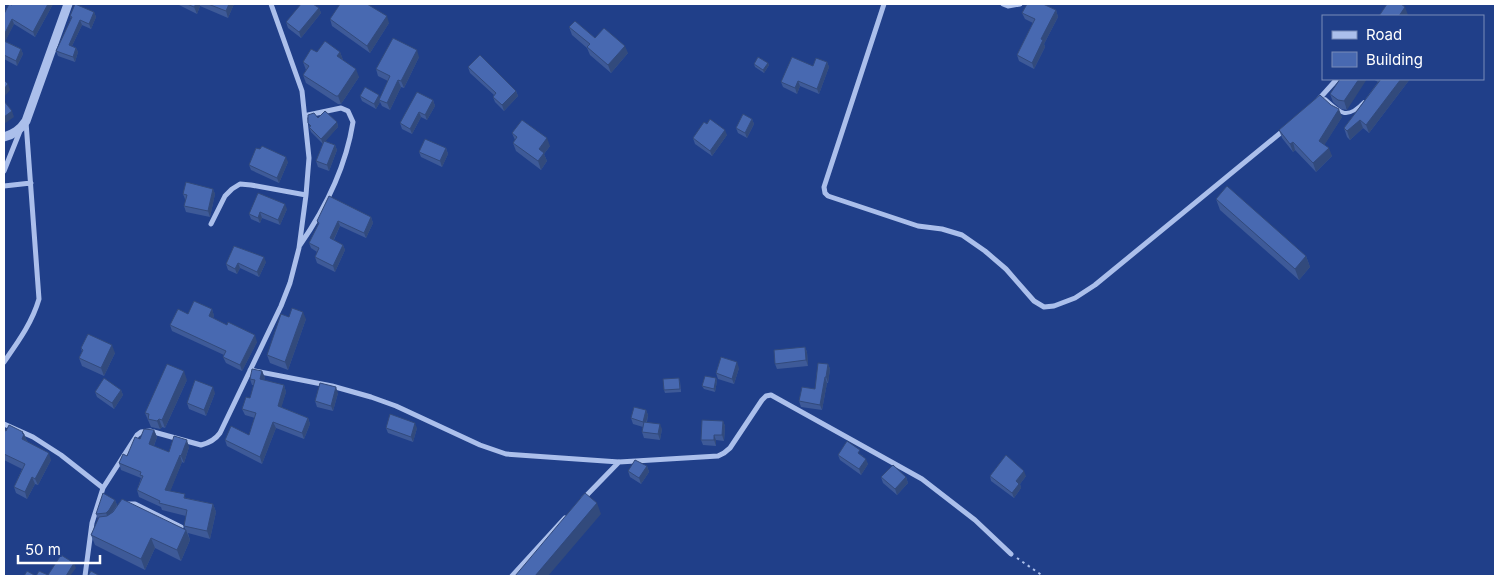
<svg xmlns="http://www.w3.org/2000/svg" width="1499" height="580" viewBox="0 0 1499 580" font-family="Inter,sans-serif">
  <rect width="100%" height="100%" fill="#203f89"/>
  <g fill="none" stroke-linecap="round" stroke-linejoin="round">
    <!-- path -->
    <path stroke="#abbfeb" stroke-width="2" stroke-dasharray="2.5 4" stroke-linecap="butt" d="M1017,558L1043,576"/>
    <!-- service -->
    <path stroke="#abbfeb" stroke-width="4" d="M1325,99C1341,114 1347,120 1364,102"/>
    <!-- minor -->
    <path stroke="#abbfeb" stroke-width="5" d="M884,4L824,187L825,193L828,196L918,226L942,229L962,235L985,251L1006,269L1034,301L1044,307L1054,306L1075,298L1095,285L1284,130
      M1003,4L1008,6L1020,4
      M1319,99L1337,79
      M4,171L20,131
      M4,186L31,183
      M211,224L225,196L232,189L240,184L251,185L306,195
      M300,245C325,209 346,166 353,122L348,111L341,108L308,115
      M4,362C18,342 32,323 39,299L26,122
      M250,370L332,386L371,397L396,406L480,445L506,454L619,462L718,456L724,453L730,448L762,400L766,396L771,395L922,479L975,520L1011,554
      M4,424L33,437L61,455L103,488
      M583,499L619,462
      M127,504H135L181,527
      M85,576L92,523L103,488L137,435L141,432L150,431L201,445C209,443 215,440 220,433L281,306L290,283L299,248L306,195L309,158L302,91L271,4
      M512,576L565,518"/>
    <!-- tertiary -->
    <path stroke="#abbfeb" stroke-width="9" d="M4,137C14,134 20,130 26,121L68,4"/>
  </g>
  <!-- wall -->
  <path fill="#3e5a98" d="M53,4L35,37L14,24L5,41L21,49L23,54L17,66L4,59V14L12,5Z
    M178,4H234L228,18L200,6L197,14L179,5Z
    M1045,5L1056,10L1058,17L1044,44L1045,47L1034,69L1019,61L1017,55L1033,23L1025,19L1022,13Z
    M319,8L321,13L301,38L288,28L286,22Z
    M94,12L96,17L91,29L82,25L72,46L76,48L78,52L75,62L58,56L56,51L71,19L70,16Z
    M330,19L389,23L370,53L332,26Z
    M569,27L595,38L628,53L611,73L590,55L587,48L572,35Z
    M317,52H340L343,60L359,77L341,104H338L306,83L303,75L306,70L303,62Z
    M419,57L404,88L401,87L390,110L382,106L380,102L376,109L362,101L360,96L380,98L388,81L378,76L376,69Z
    M827,62L829,67L819,94L800,86L797,94L783,87L781,82L813,66Z
    M768,63L769,65L764,73L755,67L754,64Z
    M468,67L516,91L518,96L504,111L495,102L493,97L494,95L470,73Z
    M1340,79L1347,110L1341,109L1333,102L1330,94Z
    M1373,79H1410L1369,133L1363,128L1350,140L1347,137L1344,128L1378,82Z
    M433,100L435,106L427,120L421,117L412,134L402,129L400,123Z
    M1342,117L1324,145L1332,156L1316,172L1295,150L1293,152L1282,138L1279,130Z
    M318,118L337,122L338,127L325,141L335,145L337,150L329,171L318,167L316,161L323,144L311,132L309,127L310,126L308,123Z
    M752,119L754,124L747,138L738,133L736,128Z
    M707,124L727,135L712,156L695,144L693,138Z
    M512,133L550,146L544,154L547,161L541,170L516,151L513,143L515,140Z
    M446,148L448,154L442,167L421,157L419,152Z
    M260,149L288,162L279,183L251,170L249,165Z
    M213,189L215,194L210,217L186,212L184,206L186,200L185,199L183,194Z
    M1216,199L1306,256L1310,267L1299,280L1220,210Z
    M287,209L280,225L262,218L260,223L251,219L249,214Z
    M371,217L373,223L366,238L340,226L334,240L343,245L345,250L335,272L317,263L315,257L317,252L311,248L309,243L318,225L317,221Z
    M234,246L266,262L259,277L240,268L237,274L228,270L226,264Z
    M212,309L214,316L213,318L257,342L242,371L226,363L223,357L224,355L172,331L170,325L188,314Z
    M289,317L306,319L288,370L270,363L267,355Z
    M805,347L807,352L808,366L777,369L775,364Z
    M81,348L115,353L104,376L82,366L79,358L82,352Z
    M828,364L830,369L828,383H827L822,410L801,407L799,401L815,389Z
    M739,368L734,384L718,379L716,373Z
    M262,371L265,378L264,380L284,385L286,392L281,407L308,418L310,424L304,439L276,428L262,464L227,446L225,440L249,435L255,418L245,415L242,409L250,398L254,385H252L250,379Z
    M716,378L717,381L715,392L704,389L702,386Z
    M187,380L165,428L162,427L160,429L151,427L145,413Z
    M680,381L681,392L665,393L664,390Z
    M121,390L123,395L114,409L97,397L95,392Z
    M215,393L206,416L189,409L187,403Z
    M338,393L333,411L317,407L315,401Z
    M646,410L648,415L647,422L662,429L660,440L644,438L642,432L643,427L633,424L631,418Z
    M723,421L725,426L724,441L716,440V446L703,445L701,440Z
    M386,428H417L413,442L388,433Z
    M4,430L6,431L24,434L27,441L51,460L38,485L35,484L27,499L16,493L14,487L22,469L4,460Z
    M154,430L157,437L154,446L169,452L189,447L184,463L182,462L170,491L186,498L213,504L216,512L210,539L188,533L190,540L181,561L155,548L145,570L95,545L91,535L99,519H98L96,514L115,500L117,505L185,529L184,526L186,516L162,510L161,507L139,497L137,490L141,478L121,470L119,463L127,456L140,439Z
    M838,455H862L868,464L861,475L840,460Z
    M647,466L649,472L641,484L630,477L628,471Z
    M990,476H1026L1020,484L1021,488L1014,498L991,481Z
    M881,477H906L908,483L897,495L883,483Z"/>
  <!-- shaded-wall -->
  <path fill="#324a7c" d="M48,4H53L35,37L33,32Z
    M196,4H200V6L197,14L194,7Z
    M229,4H234L228,18L226,11Z
    M1405,7L1408,15V16H1399Z
    M319,8L321,13L301,38L299,32Z
    M1056,10L1058,17L1044,44L1045,47L1034,69L1032,63L1041,39Z
    M94,12L96,17L91,29L89,24Z
    M387,16L389,23L370,53L367,46Z
    M12,19L14,24L4,44V35Z
    M80,20L82,25L70,50L69,45Z
    M625,46L628,53L611,73L608,65Z
    M76,48L78,52L75,62L73,57Z
    M21,49L23,54L17,66L16,61Z
    M417,50L419,57L404,88L401,81Z
    M340,52L343,60L337,56Z
    M827,62L829,67L819,94L817,89Z
    M768,63L769,65L764,73L763,70Z
    M356,69L359,77L341,104L338,96Z
    M1359,79H1367L1347,110L1344,101Z
    M1401,79H1410L1369,133L1366,125Z
    M398,80L401,87L390,110L387,103Z
    M798,81L800,86L797,94L795,88Z
    M8,84L10,90L4,97V89Z
    M516,91L518,96L504,111L502,105Z
    M379,95L381,100H379L380,102L376,109L374,104Z
    M433,100L435,106L427,120L425,115Z
    M1339,109L1342,117L1322,149L1319,141Z
    M12,111L14,117L4,124V117Z
    M419,112L421,117L412,134L410,129Z
    M752,119L754,124L747,138L745,133Z
    M1360,120L1363,128L1350,140L1347,131Z
    M337,122L338,127L323,144L321,139Z
    M725,130L727,135L712,156L710,151Z
    M547,138L550,146L544,154L547,161L541,170L538,161L539,149Z
    M1293,142L1295,150L1293,152L1290,144Z
    M335,145L337,150L329,171L327,165Z
    M446,148L448,154L442,167L440,161Z
    M1329,148L1332,156L1316,172L1313,163Z
    M286,157L288,162L279,183L277,178Z
    M213,189L215,194L210,217L208,211Z
    M285,204L287,209L280,225L278,220Z
    M260,212L262,218L260,223L258,218Z
    M371,217L373,223L366,238L364,233Z
    M338,221L340,226L332,243L330,238Z
    M343,245L345,250L335,272L333,266Z
    M1306,256L1310,267L1299,280L1295,269Z
    M264,257L266,262L259,277L257,272Z
    M238,263L240,268L237,274L235,269Z
    M212,309L214,316L211,322L209,316Z
    M303,312L306,319L288,370L285,362Z
    M255,335L257,342L242,371L240,365Z
    M112,345L115,353L104,376L101,368Z
    M805,347L807,352L808,366L806,360Z
    M737,362L739,368L734,384L732,379Z
    M828,364L830,369L828,383L826,377Z
    M184,371L187,380L165,428L162,420Z
    M262,371L265,378L262,385L260,379Z
    M825,377L827,383L822,410L820,405Z
    M716,378L717,381L715,392L714,389Z
    M284,385L286,392L280,412L278,406Z
    M213,387L215,393L206,416L204,410Z
    M336,387L338,393L333,411L331,406Z
    M121,390L123,395L114,409L112,403Z
    M646,410L648,415L645,427L643,422Z
    M308,418L310,424L304,439L302,433Z
    M159,419L162,427L160,429L157,421Z
    M723,421L725,426L724,441L722,435Z
    M273,422L276,428L262,464L260,457Z
    M415,423L417,428L413,442L411,437Z
    M660,424L662,429L660,440L658,434Z
    M154,430L157,437L152,451L149,444Z
    M23,432L24,435V434L27,441L22,439V433Z
    M714,435L716,440V446L714,440Z
    M187,440L189,447L184,463L181,456Z
    M49,453L51,460L38,485L35,479Z
    M180,455L182,462L168,497L165,490Z
    M866,459L868,464L861,475L859,469Z
    M647,466L649,472L641,484L639,478Z
    M1024,471L1026,476L1020,484L1021,488L1014,498L1012,493L1016,481Z
    M32,477L35,484L27,499L25,492Z
    M906,477L908,483L897,495L895,489Z
    M115,500L117,505L108,518L106,513Z
    M597,503L601,514L548,576H535Z
    M213,504L216,512L210,539L207,531Z
    M186,530L190,540L181,561L177,550Z
    M151,538L155,548L145,570L141,559Z
    M74,563L76,568L70,576H66Z"/>
  <!-- building -->
  <path fill="#4869b1" stroke="#324a7c" d="M9,4L12,5L13,4H48L33,32L12,19L4,35V14Z
    M75,4L94,12L89,24L80,20L69,45L76,48L73,57L56,51L72,17L70,16Z
    M187,4H196L194,7Z
    M208,4H229L226,11Z
    M301,4H313L319,8L299,32L286,22Z
    M340,4H367L387,16L367,46L330,19Z
    M1027,4H1043L1056,10L1041,39L1043,40L1032,63L1017,55L1035,19L1022,13Z
    M1387,4H1401L1405,7L1399,16H1379Z
    M575,21L595,38L604,28L625,46L608,65L587,47L590,44L569,27Z
    M393,38L417,50L401,81L398,80L387,103L379,100L390,76L376,69Z
    M4,41L21,49L16,61L4,55Z
    M325,41L340,52L337,56L356,69L338,96H336L303,75L309,66L303,62L311,49L317,52Z
    M480,55L516,91L502,105L493,97L496,93L468,67Z
    M758,57L768,63L763,70L754,64Z
    M792,57L813,66L816,58L827,62L817,89L798,81L795,88L781,82Z
    M1340,79H1359L1344,101L1338,100L1330,94Z
    M1381,79H1401L1366,125L1360,120L1347,131L1344,128Z
    M4,80L8,84L4,89Z
    M365,87L379,95L374,104L360,96Z
    M417,92L433,100L425,115L419,112L410,129L400,123Z
    M1320,95L1331,105L1339,109L1319,141L1329,148L1313,163L1293,142L1290,144L1279,130Z
    M4,101L12,111L4,117Z
    M325,111L337,122L321,139L309,127L311,126L308,123V115L314,113L318,118Z
    M743,114L752,119L745,133L736,128Z
    M710,119L725,130L710,151L693,138L704,122L707,124Z
    M522,120L547,138L539,149L544,153L538,161L513,143L517,137L512,133Z
    M425,139L446,148L440,161L419,152Z
    M324,141L335,145L327,165L316,161Z
    M262,146L286,157L277,178L249,165L256,148L260,149Z
    M186,182L213,189L208,211L184,206L187,195L183,194Z
    M1227,186L1306,256L1295,269L1216,199Z
    M258,193L285,204L278,220L260,212L258,218L249,214Z
    M329,196L371,217L364,233L338,221L330,238L343,245L333,266L315,257L319,248L309,243L319,223L317,221Z
    M234,246L264,257L257,272L238,263L235,269L226,264Z
    M194,301L212,309L209,316L227,325L228,322L255,335L240,365L223,357L226,351L170,325L178,309L188,314Z
    M292,308L303,312L285,362L267,355L281,314L289,317Z
    M88,334L112,345L101,368L79,358L83,350L81,348Z
    M805,347L806,360L775,364L774,350Z
    M721,357L737,362L732,379L716,373Z
    M818,363L828,364L826,377H825L820,405L799,401L802,387L815,389Z
    M167,364L184,371L162,420L159,419L157,421L148,419L149,414L145,413Z
    M252,369L262,371L260,379L284,385L278,406L308,418L302,433L273,422L260,457L225,440L231,426L249,435L256,413L242,409L246,397L250,398L255,380L250,379Z
    M705,376L716,378L714,389L702,386Z
    M104,378L121,390L112,403L95,392Z
    M679,378L680,389L664,390L663,379Z
    M195,380L213,387L204,410L187,403Z
    M320,383L336,387L331,406L315,401Z
    M634,407L646,410L643,422L631,418Z
    M390,414L415,423L411,437L386,428Z
    M702,420L723,421L722,435H714V440H701Z
    M644,422L660,424L658,434L642,432Z
    M9,425L23,432L22,433L24,434L22,439L49,453L35,479L32,477L25,492L14,487L25,464L4,454V430L6,431Z
    M144,429L154,430L149,444L169,452L174,436L187,440L181,456L180,455L165,490L185,494L184,498L213,504L207,531L184,526L187,510L159,503L160,501L137,490L143,476L140,475L141,472L119,463L123,454L127,456L135,437L140,439Z
    M847,441L860,450L858,453L866,459L859,469L838,455Z
    M1006,455L1024,471L1016,481L1019,484L1012,493L990,476Z
    M635,460L647,466L639,478L628,471Z
    M893,465L906,477L895,489L881,477Z
    M103,493L115,500L109,510L106,513L96,514Z
    M585,493L597,503L535,576H515Z
    M122,499L186,530L177,550L151,538L141,559L91,535L99,517L107,516L113,512Z
    M61,555L74,563L66,576H24L27,571L36,576L39,571L48,575Z
    M91,571L100,576H88Z"/>
  <!-- border -->
  <rect width="1499" height="580" fill="none" stroke="#ffffff" stroke-width="10"/>
  <!-- legend -->
  <rect x="1322" y="15" width="162" height="65" fill="#203f89" stroke="#798cb8"/>
  <rect x="1332" y="31" width="25" height="8" fill="#abbfeb" stroke="#798cb8"/>
  <text x="1366" y="40" font-size="15" fill="#ffffff">Road</text>
  <rect x="1332" y="52" width="25" height="15" fill="#4869b1" stroke="#798cb8"/>
  <text x="1366" y="65" font-size="15" fill="#ffffff">Building</text>
  <!-- scale -->
  <path d="M18 555v8h82v-8" fill="none" stroke="#ffffff" stroke-width="2.5"/>
  <text x="25" y="555" font-size="15" fill="#ffffff" stroke="#203f89" stroke-width="4" paint-order="stroke">50 m</text>
</svg>
